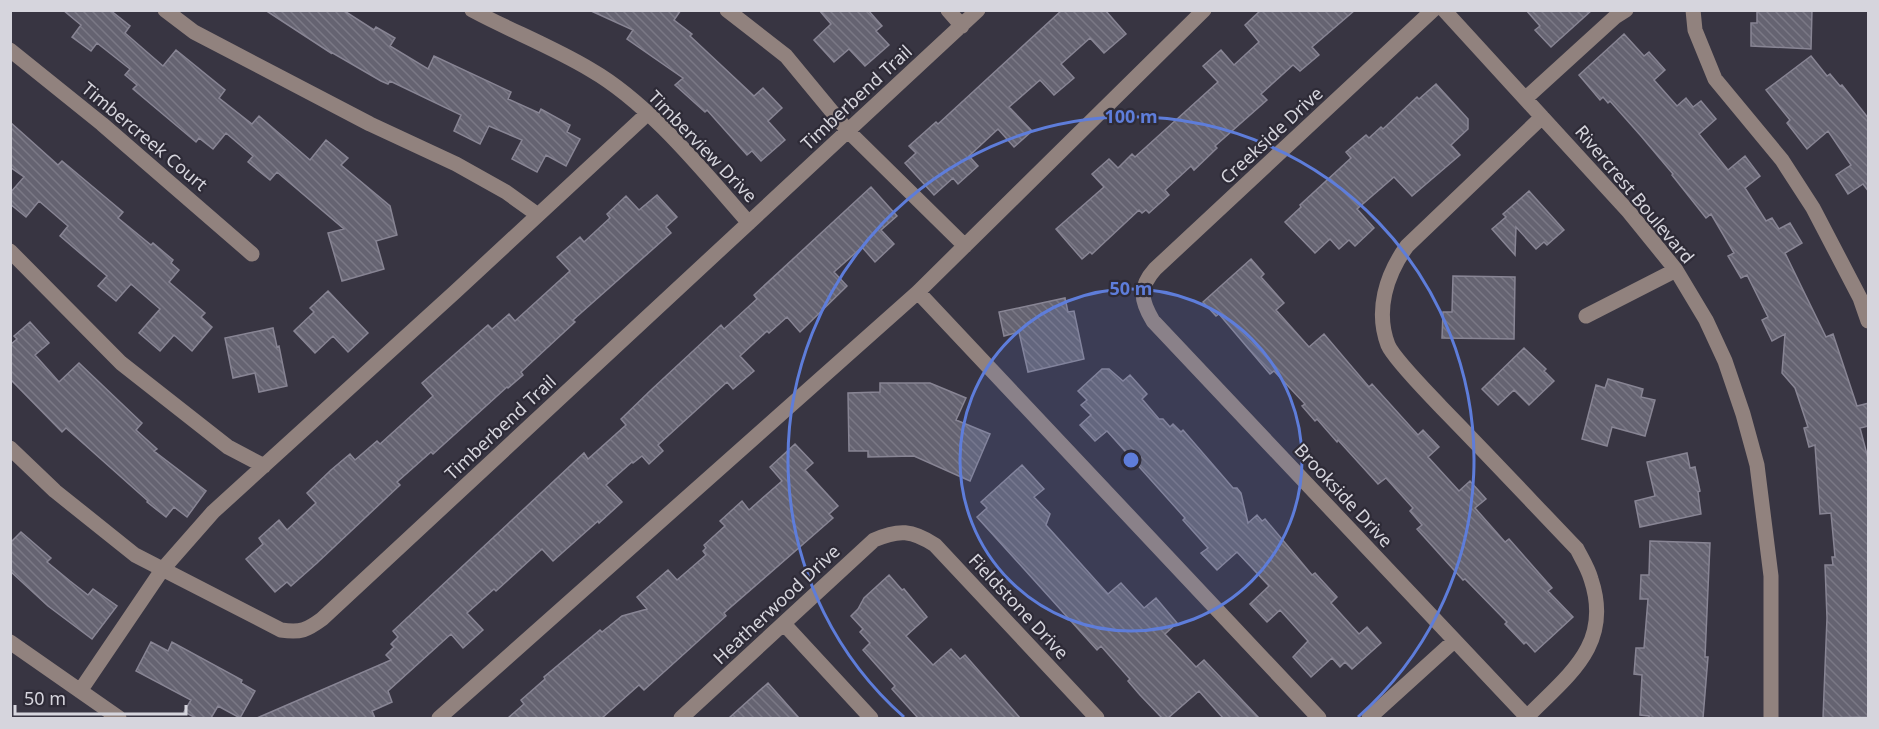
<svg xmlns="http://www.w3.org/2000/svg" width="1879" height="729" viewBox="0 0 1879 729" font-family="'Noto Sans',sans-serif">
  <defs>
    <pattern id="building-back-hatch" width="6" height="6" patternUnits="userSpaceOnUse" patternTransform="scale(1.5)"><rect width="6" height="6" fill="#656371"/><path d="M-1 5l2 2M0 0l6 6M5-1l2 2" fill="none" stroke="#7a7885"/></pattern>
  </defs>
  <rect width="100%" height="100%" fill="#383542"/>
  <!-- building -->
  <path fill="url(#building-back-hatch)" stroke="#888594" stroke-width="1.5" d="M63,10H110L130,26L125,33L163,66L176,50L225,90L219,98L252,124L259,116L310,160L326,140L348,158L341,165L390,206L397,235L376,241L384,269L342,281L328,233L344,229L277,172L270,180L248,162L253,156L226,133L213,149L199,138L196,142L133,89L137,85L125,75L130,69L97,43L91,51L72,37L81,25Z
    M265,10H343L374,30L376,27L395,38L390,46L428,69L434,56L511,92L508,99L539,113L541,109L570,125L567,132L580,139L566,166L546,155L537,172L512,159L522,140L489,126L480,144L454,131L461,115L390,81L388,84L381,81L331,52V53Z
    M589,10H681L674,20L692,34L690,36L754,96L763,88L782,108L768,121L785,140L761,161L752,151L747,155L707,110L705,112L675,85L683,78L627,39L633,30Z
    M819,10H868L882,26L876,31L889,45L865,66L849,49L834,62L814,40L831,24Z
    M1062,10H1105L1126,34L1104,53L1090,38L1061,64L1074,78L1054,95L1040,80L1009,107L1032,131L1014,147L998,129L969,156L978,166L958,184L953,178L934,195L905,163L916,153L909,146L936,122L938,124Z
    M1261,10H1355L1312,47L1319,55L1300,71L1293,65L1261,94L1267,100L1215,146L1217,148L1194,170L1191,166L1165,190L1169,195L1149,213L1146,210L1142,213L1139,210L1092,254L1090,252L1082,259L1056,229L1104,187L1092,174L1109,159L1118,168L1132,154L1135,157L1218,82L1203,66L1221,50L1234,65L1259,42L1245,25Z
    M1526,10H1592L1551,47L1535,30L1540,26Z
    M1757,10H1812L1811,49L1751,46V23H1757Z
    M1624,34L1644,56L1649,52L1665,70L1654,80L1677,106L1686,98L1693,107L1701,101L1716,119L1699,134L1728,170L1745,156L1760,176L1745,188L1766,221L1772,218L1779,229L1790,223L1802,243L1785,253L1826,337L1833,334L1857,406L1869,403V426L1860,428L1869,462V717L1823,718L1827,618L1825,565H1833L1832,557H1835L1831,513L1820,514L1815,445L1809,447L1804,428L1808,427L1795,388L1782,373L1785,334L1772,341L1762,320L1768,317L1747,275L1741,278L1728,256L1734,253L1711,214L1706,218L1672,175L1673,174L1641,136L1610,101L1608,103L1603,97L1600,100L1579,75Z
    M1811,56L1827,76L1830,74L1840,86L1842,85L1869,119V192L1863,184L1848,194L1836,175L1851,165L1828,131L1807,149L1787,123L1790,120L1766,90Z
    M1436,84L1468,119V129L1451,145L1460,155L1412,196L1394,177L1357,209L1374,228L1355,246L1349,240L1339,249L1330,239L1315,253L1285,222L1301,207L1300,205L1351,158L1346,152L1366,135L1369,138L1381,127L1383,129L1417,97L1419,99Z
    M10,122L58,165L62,161L123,212L118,218L151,245L153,243L173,260L171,263L179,270L169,282L205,313L201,317L212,327L192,351L174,335L160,351L139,333L160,309L131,284L116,301L98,286L107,276L60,236L68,226L39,201L26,217L10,204V193L24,177L10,167Z
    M871,187L897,216L881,230L894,244L875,262L862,247L834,272L847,286L800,332L787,317L769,333L767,331L740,356L754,371L733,389L727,382L658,445L663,451L649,464L642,456L633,463L632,462L606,485L622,502L599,523L598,521L553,561L542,549L496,591L494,589L467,613L483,630L463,648L451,634L388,691L392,702L372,711L375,718H257L391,660L386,655L394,647L391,644L398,637L393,631L584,453L588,459L626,425L621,419L651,390L721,325L724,329L757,299L754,295Z
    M1529,191L1564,230L1547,245L1544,242L1536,249L1516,227L1515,255L1492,229L1506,217L1503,214Z
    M657,195L677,217L666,227L671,233L573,320L575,322L521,372L523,375L508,388L507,387L433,454L431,452L397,482L400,485L317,563L291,586L287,582L275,592L246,559L263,544L259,538L279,520L287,530L316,503L307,493L331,470L350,454L355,460L377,441L380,444L433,396L422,383L488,325L492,329L509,314L515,321L570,271L557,257L580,237L584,242L610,218L607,214L626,196L639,210Z
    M1251,259L1264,274L1261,277L1284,303L1276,310L1309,347L1324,334L1369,387L1372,384L1418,435L1423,430L1439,447L1428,457L1459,491L1470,481L1486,499L1475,508L1505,542L1509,539L1552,588L1548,591L1573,617L1535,652L1526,642L1524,644L1505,624L1507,622L1465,579L1463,580L1417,529L1422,525L1410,511L1413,508L1386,478L1378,484L1338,440L1337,442L1317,419L1315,421L1302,406L1305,404L1274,371L1270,374L1219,314L1216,316L1203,302Z
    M1453,276L1515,277L1514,339L1442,338L1443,312H1452Z
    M328,291L368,333L348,352L333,336L315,353L294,331L314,312L310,308Z
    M1065,298L1068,312L1074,311L1084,359L1028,372L1019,332L1004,336L999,312Z
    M30,322L49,343L35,355L59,382L79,363L142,423L136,430L157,449L154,451L206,491L187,517L174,507L166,517L147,502L148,501L66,428L62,432L10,379V345L17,339L14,336Z
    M273,328L277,347L279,346L287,386L259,392L255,373L233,378L225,338Z
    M1524,348L1546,369L1544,371L1554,381L1529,405L1514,390L1498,405L1482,389Z
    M1102,369H1109L1123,381L1130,375L1147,394L1142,399L1159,419H1163L1170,427L1173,424L1181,432L1183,430L1233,488H1237L1241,493L1248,523L1257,515L1262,521L1265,519L1312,575L1315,573L1337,597L1331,603L1359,634L1367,627L1381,643L1352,669L1345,662L1340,667L1332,658L1311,677L1293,657L1308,641L1280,610L1267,622L1250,604L1269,586L1237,552L1217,570L1201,553L1208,548L1183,520L1185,518L1107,431L1095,441L1080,425L1091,415L1081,405L1087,400L1078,391Z
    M1608,379L1643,389L1641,397L1655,400L1645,436L1612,427L1607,446L1582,439L1596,385L1605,388Z
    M880,383H930L966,398L956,420L990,434L970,481L914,456L868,457V451H849L848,393L880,392Z
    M795,444L813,463L805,470L838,506L829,514L833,518L724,613L726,616L644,690L639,685L602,718H508L524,704L521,700L545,679L544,677L600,630L602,632L622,616L647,609L637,597L668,570L677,580L706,555L703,551L706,548L704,545L725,526L720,521L742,501L749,510L782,481L770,467Z
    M1687,453L1690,468L1695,467L1700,491L1698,492L1701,514L1640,527L1635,501L1655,496L1647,462Z
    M1022,465L1044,489L1034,497L1050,514L1046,525L1108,594L1121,583L1144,608L1156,598L1177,623L1165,634L1196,667L1204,660L1259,718H1223L1199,691L1168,718H1162L1140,695L1128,681L1130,679L1101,646L1097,650L977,517L987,508L981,502Z
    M21,532L51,558L47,562L70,581L88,595L93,589L117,606L92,639L48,606L10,571V543Z
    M1650,541L1710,543L1705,657H1708L1703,718H1649V716L1640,715L1642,675L1634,674L1636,648H1644L1648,599H1640L1641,575H1649Z
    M889,575L902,590L904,589L927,617L906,636L933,665L951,649L960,659L965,655L1020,718H918L892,689L895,686L863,650L870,643L860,632L863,629L851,616L858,609L864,598Z
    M151,642L168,651L172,642L242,680L241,683L255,691L240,718L218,706L211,718H196L184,712L191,700L136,671Z
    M768,683L799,718H729Z"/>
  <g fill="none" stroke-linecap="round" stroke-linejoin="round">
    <!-- minor -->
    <path stroke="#91827e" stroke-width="15" d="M165,10L194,32L370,124L456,164L506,192L538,215
      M472,10C511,31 553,47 591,70C650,104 704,172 749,223
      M727,10L786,56L848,131L965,246
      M948,10L962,26
      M1433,10L1155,269C1138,288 1141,301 1153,321L1528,718
      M1444,10L1629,212L1676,270L1706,320L1725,361L1743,414L1757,465L1771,576V718
      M1693,10L1695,30L1715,79L1782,160L1813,208L1860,298L1868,321
      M10,50L102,124L252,254
      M1526,98L1615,17L1626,10
      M10,251L121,363L228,447L264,466
      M918,292L1319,718
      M1586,316L1676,270
      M10,448L55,491L135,555L281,630C301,633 307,630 322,619L978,10
      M784,624L871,718
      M10,642L119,718
      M80,691L162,570L213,512L455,292L647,114
      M1527,717C1568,675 1613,645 1591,579C1588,568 1582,559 1577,549C1532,502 1487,454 1441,407C1429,394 1394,359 1388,345C1375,311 1386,275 1407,246L1542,117
      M439,718L918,292L1204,10
      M681,718L874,540C899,529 912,530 935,545L1097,718
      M1369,718L1454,641"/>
  </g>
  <!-- distance rings -->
  <circle cx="1131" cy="460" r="171" fill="#5e7dda" fill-opacity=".12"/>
  <g fill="none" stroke="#5e7dda" stroke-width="3">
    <circle cx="1131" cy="460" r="171"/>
    <path d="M904 717A343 343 0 1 1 1358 717"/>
  </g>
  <g text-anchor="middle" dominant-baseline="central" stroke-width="4.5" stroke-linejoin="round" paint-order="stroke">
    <!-- street labels -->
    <g font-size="18" fill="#d6d5dd" stroke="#2e2b37">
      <text transform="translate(856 97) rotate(-43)">Timberbend Trail</text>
      <text transform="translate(1271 135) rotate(-43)">Creekside Drive</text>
      <text transform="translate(145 136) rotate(40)">Timbercreek Court</text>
      <text transform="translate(703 146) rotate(46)">Timberview Drive</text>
      <text transform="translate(1635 194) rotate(50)">Rivercrest Boulevard</text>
      <text transform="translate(500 427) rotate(-43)">Timberbend Trail</text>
      <text transform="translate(1344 495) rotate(47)">Brookside Drive</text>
      <text transform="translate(776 604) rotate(-43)">Heatherwood Drive</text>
      <text transform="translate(1019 606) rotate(47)">Fieldstone Drive</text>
    </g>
  </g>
  <circle cx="1131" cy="460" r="9" fill="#5e7dda" stroke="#2e2b37" stroke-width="3"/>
  <g font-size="18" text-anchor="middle" font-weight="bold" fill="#5e7dda" stroke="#2e2b37" stroke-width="4.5" stroke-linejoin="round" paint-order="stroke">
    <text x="1131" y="123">100 m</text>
    <text x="1131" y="295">50 m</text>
  </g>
  <!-- border -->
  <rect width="1879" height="729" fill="none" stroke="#d6d5dd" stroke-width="24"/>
  <!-- scale -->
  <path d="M15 705v9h171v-9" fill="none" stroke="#d6d5dd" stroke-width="3"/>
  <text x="24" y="705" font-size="18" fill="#d6d5dd" stroke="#2e2b37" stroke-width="4.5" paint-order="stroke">50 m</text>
</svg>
